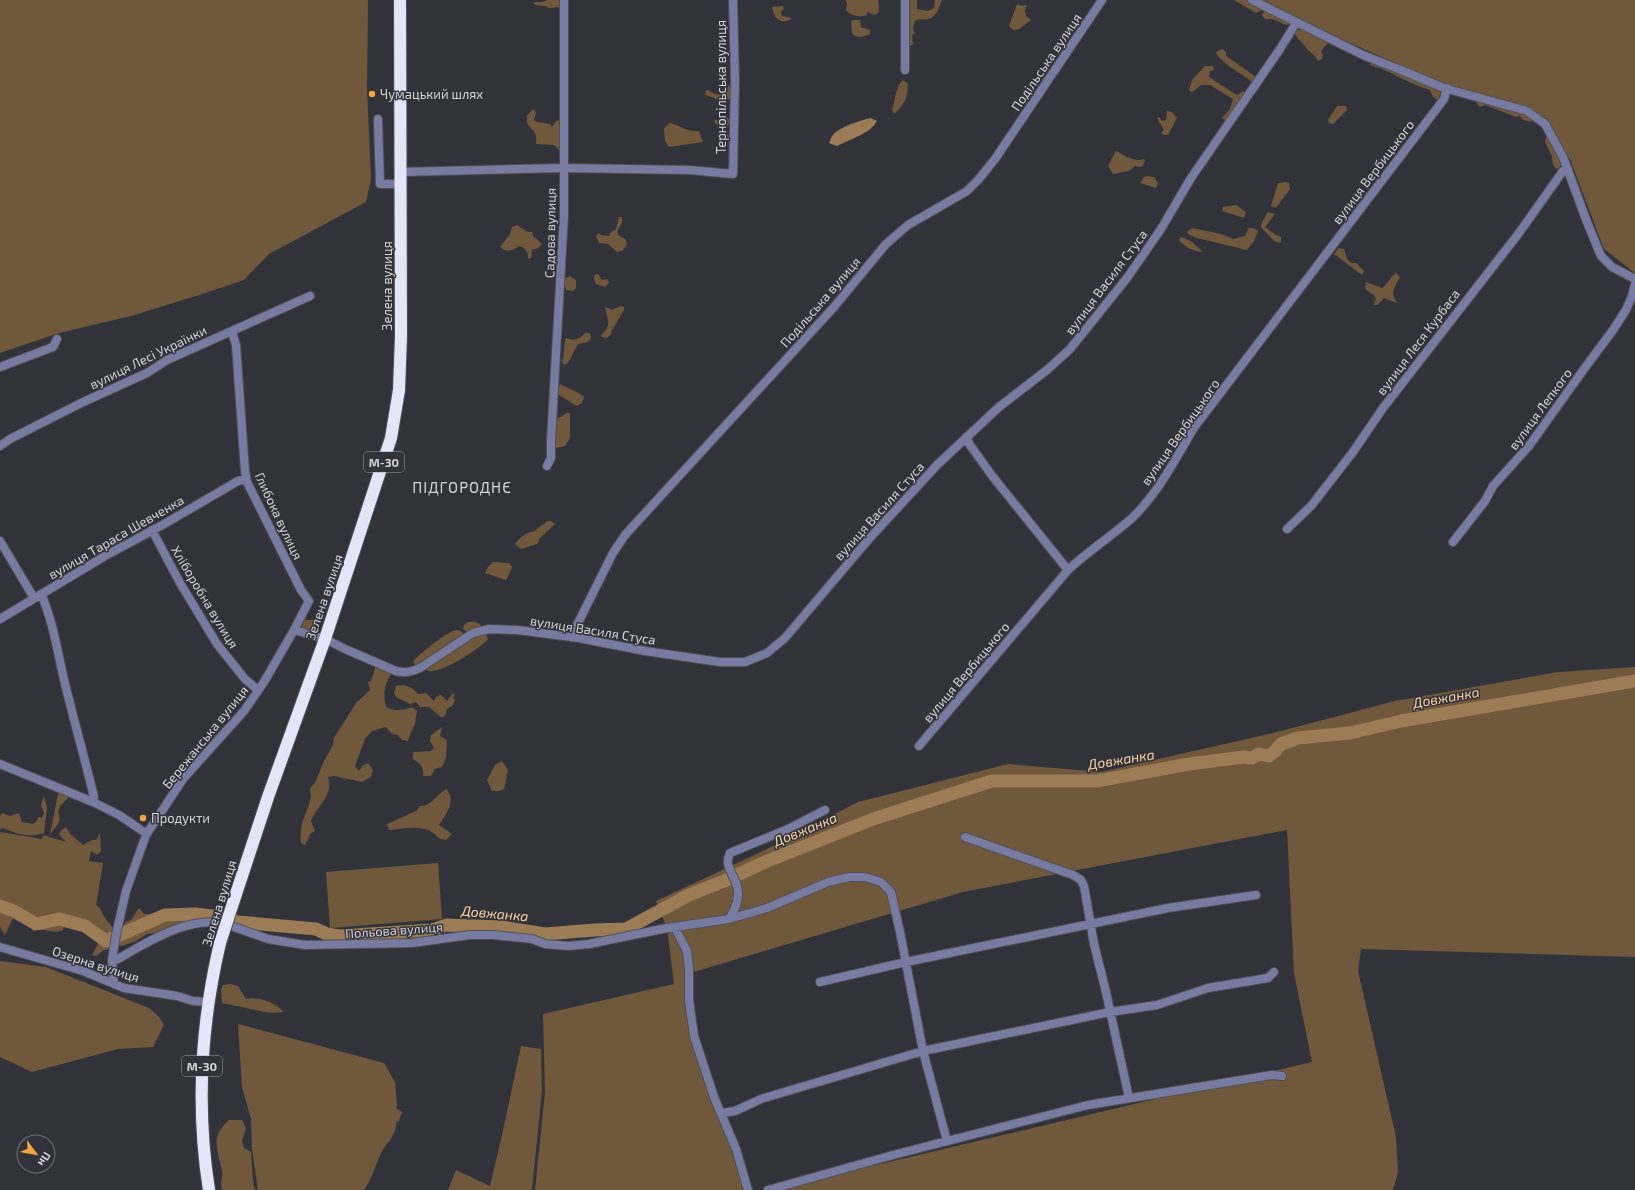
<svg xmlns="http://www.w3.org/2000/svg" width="1635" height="1190" viewBox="0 0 1635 1190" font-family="'Exo 2',sans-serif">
  <rect width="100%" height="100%" fill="#32333a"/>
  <!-- green -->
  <path fill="#70583c" d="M0,0H368L367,89L371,179L366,202L269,254L244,280L196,296L131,316L59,333L0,353Z
    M548,0H562L561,7L549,8L545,6L535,5L533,2H542Z
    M845,0H878L879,12L875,15L867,12V15C859,18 854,16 846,11L847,3Z
    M910,0H917V9L928,11L934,8L935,0H942C939,7 937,17 928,19C923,20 920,18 915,21L913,29L915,33L912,35L913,44L911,46L908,45V14Z
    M1234,0H1249L1261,8L1262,10L1256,13Z
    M1253,0H1635V273L1604,249L1570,159L1529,109L1450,87Z
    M1017,4L1022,6L1025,5L1027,6L1025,10L1026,16L1031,20L1019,29L1013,30L1009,26Z
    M783,6L784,8L781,12L782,16L791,18L790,20C779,24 774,18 772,7Z
    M1266,9L1292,23L1286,25L1273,19H1265L1262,15Z
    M854,20H860L861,27L870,30V34C863,37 857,39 852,33L851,21Z
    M1302,29L1309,33L1328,43L1321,51L1323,56L1322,59L1318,61C1314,53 1310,53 1307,49C1303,43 1298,39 1294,33L1298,30Z
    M1222,49L1226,52V56L1256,77L1253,83C1245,75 1218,62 1216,52Z
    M1371,61L1438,88L1441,93L1438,100L1433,97L1430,90C1413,85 1398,76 1382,69C1377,67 1373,67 1370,64Z
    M1205,66H1213L1214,70L1210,71L1209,77L1235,94L1238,95L1243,91L1246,93L1227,122L1222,118L1230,109L1233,99L1210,85H1201L1192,92L1189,90L1192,80Z
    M903,80L908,84C908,98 904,105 894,114L892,110C895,101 896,85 903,80Z
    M728,85L731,88V97L727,101H722L706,95L705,92L708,90C714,95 720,96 727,92Z
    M1477,99L1528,115L1534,120L1531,122L1523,120L1520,116L1516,117L1485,105L1480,107L1477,104Z
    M1337,106H1346L1347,110L1333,124L1329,123L1328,120Z
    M533,109L536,112L534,120L537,122L550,124L552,127L556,121L561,120V151L554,145L536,144C537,131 534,133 527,123V116Z
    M1167,111L1172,112L1177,118L1168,135H1164L1161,133L1164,130C1162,125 1159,123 1157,118L1159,117L1162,121L1166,120Z
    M727,116L730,122L724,131L727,132L729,137L726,144L721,142V128L714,122L715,120H721Z
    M670,123C682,126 685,132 699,131L703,142L669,147L665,141L664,128Z
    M1547,134L1555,145L1558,156L1562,163L1560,167L1556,169L1553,165L1552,156L1545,142Z
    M1116,151C1125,155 1134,163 1143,159L1145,160L1143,166L1139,167L1135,166L1129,171L1113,174L1108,166Z
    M1147,176L1154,177L1158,183L1156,188L1140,183L1144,177Z
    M1286,182L1289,183L1290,189L1276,208L1271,206L1278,183Z
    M1236,205L1246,212L1244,218L1222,211L1223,207Z
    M1268,212L1275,214L1265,227L1276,235L1281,237V243L1274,241L1261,227L1262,222Z
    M619,217H622V222L617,232L618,235L625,239L627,244L623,250L617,252L608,244L599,243L596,236L599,233L601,235L609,236L611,232L616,229Z
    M517,225L528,232H532L533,236L542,244L538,248L532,250L531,258L528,259V254L524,248L519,246C512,251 506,253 500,247L510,234L512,227Z
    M1192,228L1221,234L1233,239L1245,236L1249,228H1253L1258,231L1254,241L1247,250L1197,238L1190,235L1187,232Z
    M1181,237L1191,241L1203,252C1194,252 1184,247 1179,240Z
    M1339,248L1344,249C1346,255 1346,260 1352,263H1356L1364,271L1362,275L1334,254Z
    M1396,273L1400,277C1394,288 1390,293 1397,303L1384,298L1378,305H1373L1376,299L1374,295L1365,289L1366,282L1382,288C1388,284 1390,277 1396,273Z
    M598,274L602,280L608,279L609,283L605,287L596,284L594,279V275Z
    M570,276L576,280V288L573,291L566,290L564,279Z
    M621,306L624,307V310L612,330L611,334L607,338L602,337L601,335C613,325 607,319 605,307L612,310Z
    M585,333H590L591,338L588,342L578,344L568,363L564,365L562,362C565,354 563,345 566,338C574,341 580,339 585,333Z
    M560,384C567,388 579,392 584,397L582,403L577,406L559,395L557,392Z
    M566,413H570V438L565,446L556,448L551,446L554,419L561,417Z
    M547,521H551L555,524L540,538L537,544L521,549L515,544C520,537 527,532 535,531C539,526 543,526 547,521Z
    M493,562L509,563L512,567C511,571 508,576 506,580L485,573L488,567Z
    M305,619L307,620L321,619L318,629H303L301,628Z
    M468,622H474L480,624C482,630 486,631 488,639C479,649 444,672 430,671C426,671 420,667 416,666L413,661C420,654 449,629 458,630C463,631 464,636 465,640L467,632L463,629L464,625Z
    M375,667L392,673C384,685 383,694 386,707C396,712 403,710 412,707L417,711L415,724L410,734L408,741L402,740L398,735L392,734L386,727L372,731L365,739L355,766L359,771L362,766L368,763L373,770L371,777L362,782L335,776L328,777C334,795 317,806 311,821L315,831L311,833L305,845L301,843C300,835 301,824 305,815C308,805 313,800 310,788L315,783L324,761L333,745L334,738L356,703L370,690L368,682L371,681L374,672Z
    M1635,667V957L1361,949L1358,971L1396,1137L1398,1172L1393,1190H770L1312,1062L1294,973L1287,830L963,892L697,971L685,973L690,1025L744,1190H535L545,1093L543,1014L674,984L667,928L656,901L767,849L858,802L1008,764L1101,772L1273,733L1395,701L1558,672Z
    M404,685L412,688L418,694L426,693L434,701L437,696L441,695L447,701L453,693L455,694L453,698L455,700L453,705L447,709L446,714L443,717H441L429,707H420L416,702L410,704L396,697L394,693L396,686Z
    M442,727L440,736L447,740L446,758L442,767L435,769L431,776H423C424,767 421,764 413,759V752L431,751L434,748L430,741L431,735Z
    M502,761L508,770L504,789L499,791H492L487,780L495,765Z
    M446,789C457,800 446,814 439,825L452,834L446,840C436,839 438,835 430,831C419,825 401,829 389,830L387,824L416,811L420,806C432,806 436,795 446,789Z
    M62,790L67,793L68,798L60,806L58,812L60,818L58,824L50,834L58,794Z
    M44,796L47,808L44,833C30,838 16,834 3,828L0,829V816L2,813L10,816L19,813L22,822L33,824L37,821L38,817L42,818L44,813L41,805Z
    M66,827L70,834L83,845L92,840H96L100,833L101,851L97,855L91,851L89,861L103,863L96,905C101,908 102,913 105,918C109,924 114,926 114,934L110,941L111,949L104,950L96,956L92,955L99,942L94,937L91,928H83L65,923L63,930C54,935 43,927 33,931C25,919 21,925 13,918L5,935L0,927V832L42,839L43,835L66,842L59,834L62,830Z
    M438,863L442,919L330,928L326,872Z
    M139,908L144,914C151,915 156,911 162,911L167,917H171L177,912H191C198,906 207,909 215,913L218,920L217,927L213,928L210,925L147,934L136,941L122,946L117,945L122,927L126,922L131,920Z
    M0,961L46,967L149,1008L159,1017L164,1025L153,1047L118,1049L32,1072L0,1057Z
    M230,984L238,986L246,999C259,996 275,1003 284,1012L270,1013L222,1003L221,990L223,985Z
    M238,1024L384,1063L395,1082L397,1105L396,1108L402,1112L399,1121L396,1123C397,1135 386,1143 381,1153C374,1167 374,1176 364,1190H258L252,1149L251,1119L242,1087Z
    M521,1046L541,1049L542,1090L532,1190H448L456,1170L490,1186L502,1135Z
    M229,1120H242L246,1128L242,1141L244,1148L251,1152C252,1165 252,1177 255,1190H222C220,1184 223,1178 222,1171C218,1149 209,1138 229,1120Z"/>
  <!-- water -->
  <path fill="#9c7c56" d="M871,118L877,121C870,134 850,139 837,146L829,143C830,141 831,137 833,135C839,127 861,120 871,118Z"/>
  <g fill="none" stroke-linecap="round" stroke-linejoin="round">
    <!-- river -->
    <path stroke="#9c7c56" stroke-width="13" d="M0,906L14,911L36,924L59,919L85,926L106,941L165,915L195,914L221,917L238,922L316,929L327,934L339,936L432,930L446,925L502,927L545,934L594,930L626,929L689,895L724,881L765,862L873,819L992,781H1097L1189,764L1244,757L1252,758L1259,754L1269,756L1275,751L1281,744L1298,738L1350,733L1401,721L1635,681"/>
    <defs>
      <path id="street" d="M905,0V70
        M1252,0L1365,56L1401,70L1444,88L1527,111L1545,124L1563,157L1587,222L1601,256L1612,267L1635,279
        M378,119L380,184H400
        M400,172L563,168L689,170L733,174L735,81L733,0
        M232,332L236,345L245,471L247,482L301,590L309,601L294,630
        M0,367L53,347L57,339
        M966,437L970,445L993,477L1068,570
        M0,446L10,439L81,403L147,373L167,360L310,296
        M547,466L551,458V440L564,215V0
        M1287,529L1311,506L1353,452L1383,408L1519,233L1563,171L1568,169
        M152,530L180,583L217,644L245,679L258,690
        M0,541L34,598
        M1453,542L1485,501L1493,486L1529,446L1584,369L1613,330L1626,310L1632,296L1635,284
        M41,594C54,623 58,656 66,688C75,724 85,760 94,797L93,802
        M0,619L105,556L166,523L238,481L246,479
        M571,637L613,553L625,535L834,307L886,244L908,225L967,191L978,180L995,159L1102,0
        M919,746L1068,570C1088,551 1112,536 1132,518C1156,496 1177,457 1193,429L1444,99L1447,88
        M0,764L93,802L119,815L147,834
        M965,837L1073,875L1081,880L1084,886L1094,944L1106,992L1129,1098
        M729,919C736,909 741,895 736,883C732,872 724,865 730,853L788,829L825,810
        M234,927L268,939L305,945L412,943L469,935H494L532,939L545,944L568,946L589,944L667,928L729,919L767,908L828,882L849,877H865L881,882L891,892L900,932L923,1051L947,1141
        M675,928L687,951L689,969V1000L694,1036L714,1097L736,1149L748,1190
        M0,947L83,971L124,988L177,996L193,1001L209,1002
        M112,961L118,959C145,943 186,918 219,923
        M820,982L906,962L1168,908L1256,895
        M114,984L112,960L116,935L126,891L146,835L183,779L244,711L264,682L294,630L325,639L345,649L396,671C405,673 411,672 420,668L473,633L489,629L518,630L579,638L645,651L720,662H745L767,653L785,638L868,540L937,465L999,407L1047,370L1070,349L1127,278L1161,229L1191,178L1280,49L1296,23
        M722,1113L735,1111L761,1099L923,1051L1110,1012L1157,1005L1208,988L1268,978L1274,972
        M768,1190L893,1155L1088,1105L1272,1075L1282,1076"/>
      <path id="highway" d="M234,900L268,797L325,639L391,438L399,390L401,336L400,0
        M209,1190C196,1108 201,1024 220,943"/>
    </defs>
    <!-- street casing -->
    <use href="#street" stroke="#4f5056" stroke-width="10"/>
    <!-- highway casing -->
    <use href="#highway" stroke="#4f5056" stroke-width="14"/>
    <!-- street -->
    <use href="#street" stroke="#787ba0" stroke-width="8"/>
    <!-- highway -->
    <use href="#highway" stroke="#e3e6f8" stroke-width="12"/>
    <defs>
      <path id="highway-bridge" d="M220,943L234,900"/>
    </defs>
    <!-- highway-bridge casing -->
    <use href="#highway-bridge" stroke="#4f5056" stroke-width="14" stroke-linecap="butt"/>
    <!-- highway-bridge -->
    <use href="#highway-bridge" stroke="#e3e6f8" stroke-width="12"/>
  </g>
  <!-- markers -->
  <g fill="#f1a540" stroke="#32333a" stroke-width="1.5">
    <circle cx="372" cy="94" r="4"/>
    <circle cx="143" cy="818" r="4"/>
  </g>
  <g text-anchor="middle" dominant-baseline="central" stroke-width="3" stroke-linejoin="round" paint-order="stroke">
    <!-- shield labels -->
    <g fill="#32333a" stroke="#a3a3a9" stroke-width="1">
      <rect x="364" y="452" width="40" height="20" rx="3"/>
      <rect x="182" y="1056" width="40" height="20" rx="3"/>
    </g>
    <g font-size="12" font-weight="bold" fill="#d3d3d8">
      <text x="384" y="462">М-30</text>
      <text x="202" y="1066">М-30</text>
    </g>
    <!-- street labels -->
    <g font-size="13" fill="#d3d3d8" stroke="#32333a">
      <text transform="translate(1046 62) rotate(-56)">Подільська вулиця</text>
      <text transform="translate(721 87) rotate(-90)">Тернопільська вулиця</text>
      <text transform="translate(1373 172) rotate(-53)">вулиця Вербицького</text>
      <text transform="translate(550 233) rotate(-89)">Садова вулиця</text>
      <text transform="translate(1106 282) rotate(-53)">вулиця Василя Стуса</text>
      <text transform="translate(387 286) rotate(-90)">Зелена вулиця</text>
      <text transform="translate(820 302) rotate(-49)">Подільська вулиця</text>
      <text transform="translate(1418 342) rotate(-53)">вулиця Леся Курбаса</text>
      <text transform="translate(148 357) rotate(-26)">вулиця Лесі Українки</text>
      <text transform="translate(1540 409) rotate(-54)">вулиця Лепкого</text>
      <text transform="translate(1180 432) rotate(-55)">вулиця Вербицького</text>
      <text transform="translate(879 511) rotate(-48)">вулиця Василя Стуса</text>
      <text transform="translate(279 516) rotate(65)">Глибока вулиця</text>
      <text transform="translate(116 537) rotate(-30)">вулиця Тараса Шевченка</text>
      <text transform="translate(205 597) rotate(59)">Хліборобна вулиця</text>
      <text transform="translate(324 597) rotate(-71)">Зелена вулиця</text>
      <text transform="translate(593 630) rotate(9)">вулиця Василя Стуса</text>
      <text transform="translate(966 672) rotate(-50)">вулиця Вербицького</text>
      <text transform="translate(205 737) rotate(-51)">Бережанська вулиця</text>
      <text transform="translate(219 903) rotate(-73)">Зелена вулиця</text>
      <text transform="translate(394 930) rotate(-4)">Польова вулиця</text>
      <text transform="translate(96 964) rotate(18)">Озерна вулиця</text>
    </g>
    <!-- poi labels -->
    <g font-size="13" fill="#d3d3d8" stroke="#32333a" text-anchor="start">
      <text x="380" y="94">Чумацький шлях</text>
      <text x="151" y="818">Продукти</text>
    </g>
    <!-- water labels -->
    <g font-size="14" font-style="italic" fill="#f9d0a1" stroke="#32333a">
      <text transform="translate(1446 697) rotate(-10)">Довжанка</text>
      <text transform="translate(1121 759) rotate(-9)">Довжанка</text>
      <text transform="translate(805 829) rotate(-22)">Довжанка</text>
      <text transform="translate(495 913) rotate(5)">Довжанка</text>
    </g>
    <!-- quarter labels -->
    <g font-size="15" letter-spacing="1" fill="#d3d3d8" stroke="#32333a">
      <text x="462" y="487">ПІДГОРОДНЄ</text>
    </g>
  </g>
  <!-- north arrow -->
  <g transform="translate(36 1154) rotate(122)"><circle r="19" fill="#32333a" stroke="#727379"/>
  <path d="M0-3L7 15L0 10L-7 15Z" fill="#f1a540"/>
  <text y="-6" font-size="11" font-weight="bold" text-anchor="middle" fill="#d3d3d8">Пн</text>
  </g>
</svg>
